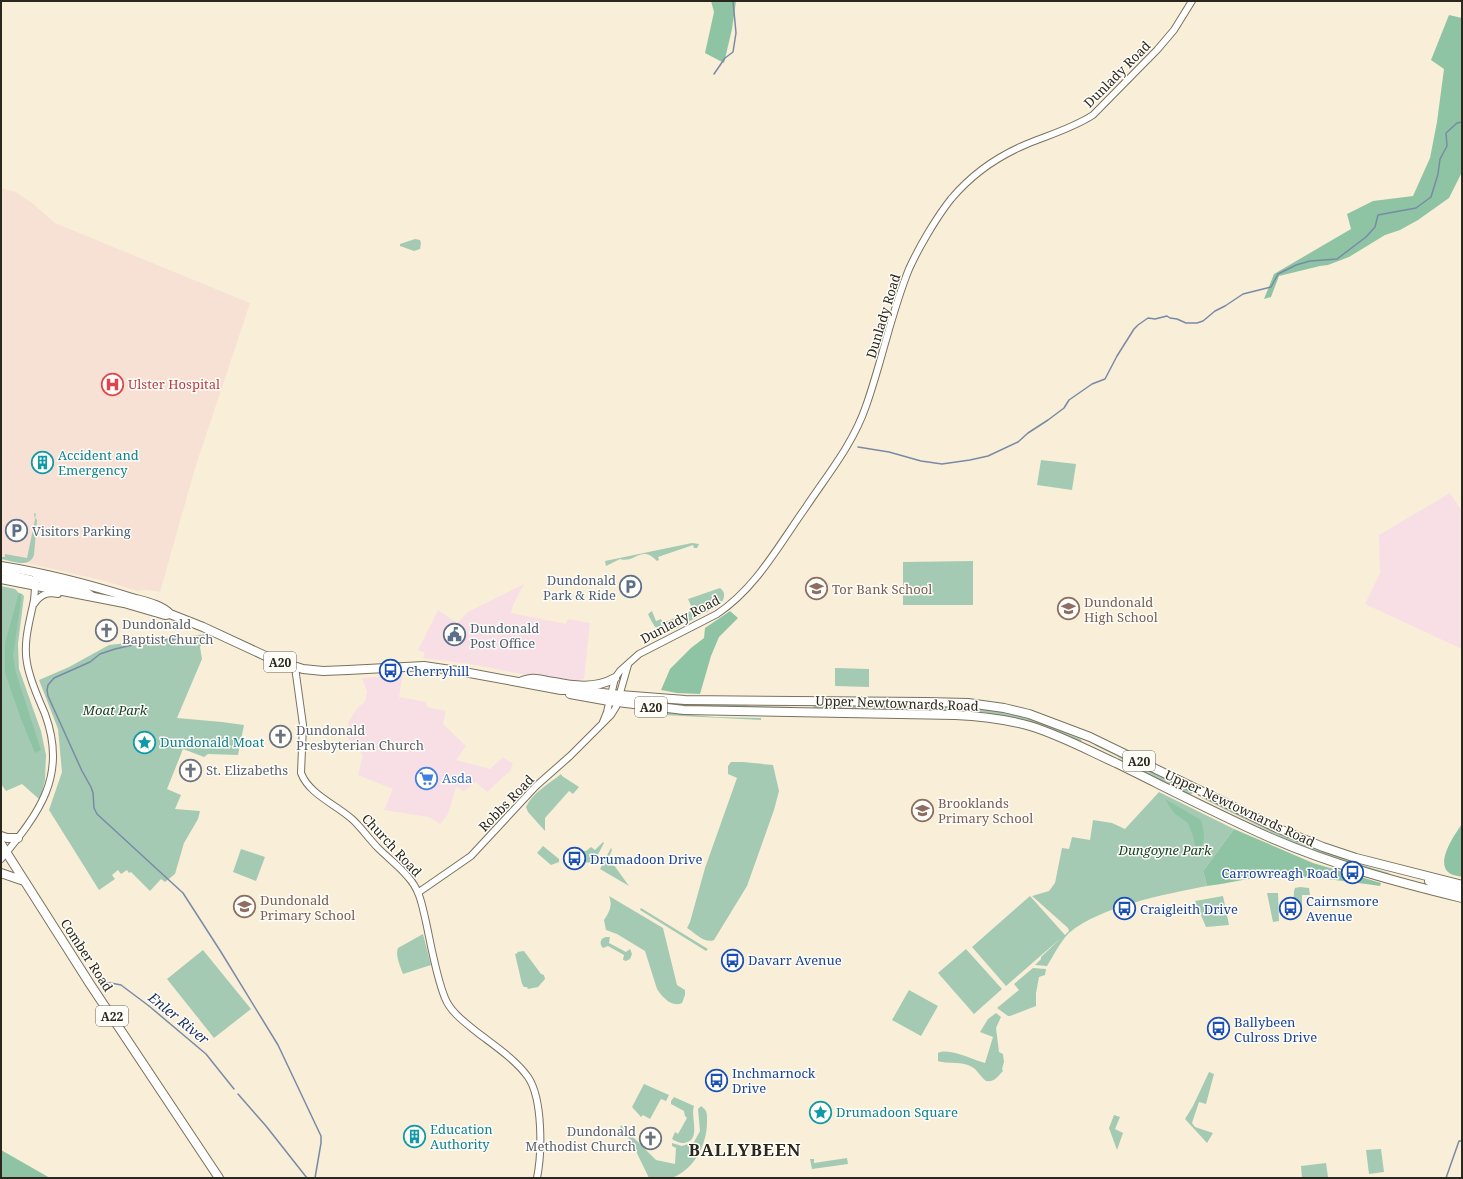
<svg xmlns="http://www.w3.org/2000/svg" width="1463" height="1179" viewBox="0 0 1463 1179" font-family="'Noto Serif',serif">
  <rect width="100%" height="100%" fill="#f9efd8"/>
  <!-- commercial -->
  <path fill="#f8dee5" d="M1450,493L1462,511V649L1365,604L1380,573L1379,535Z
    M524,584L513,605L511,613L566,624L568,619L590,623L584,679L577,680H552L470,664L423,658L425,653L418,650L438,610L457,623L468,612Z
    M401,675L402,679L399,697L426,702L427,707L446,711L443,724L466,746L456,760L490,769L503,757L513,764L510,771L487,792L476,782L464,791L456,787L448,814L440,824L429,817L384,810L393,789L358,775L363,755L346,736L349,721L358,707L364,703L366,698L367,691L362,678Z"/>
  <!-- medical -->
  <path fill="#f7e1d4" d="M1,188L16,192L32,203L55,223L250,303L196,465L160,592L147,590L137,591L105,581L1,557Z"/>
  <!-- green -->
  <path fill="#a4cab3" d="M415,239L420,240L421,243L420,249L414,251L400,246V244Z
    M1041,460L1076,464L1072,490L1037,485Z
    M34,513L36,514L35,518L37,520L34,555C29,569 12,561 1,559V557H5V554L27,558L35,520Z
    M692,543L699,544L697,548H694L693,545L658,557L659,560L657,561C641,544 635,564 620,559L606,566L605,561Z
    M973,561V605H903V562Z
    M1,586L15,589L20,594L17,622L22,594L24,596L18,644L19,669L41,731L46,755L45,780L40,800L22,784L6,791L1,784Z
    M720,588C727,593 724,599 720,605L673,630C658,635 654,627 648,614L652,611L656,621L661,619L663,623L693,610L688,599Z
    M207,634L200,647L202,659L177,718L222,722L244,725L238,755L208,754L204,757L183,749L167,789L181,795L175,809L200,811L198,819L184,843L175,874L165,882L161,879L150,891L131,872L129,873L127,870L121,874L118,870L112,875L115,879L99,890L49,810L62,772L58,729L39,680L69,667L109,645Z
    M835,668L869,669V687L835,686Z
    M638,699L741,704L751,706L796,707L795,709H751L740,707L681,706L638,701Z
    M814,704L966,706L1009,713L1031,719L1080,739L1082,741L1080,742L1058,732L1001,716L983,712L936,710L813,709Z
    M636,710L715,717L761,718V720L662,715Z
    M1096,743L1193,791L1192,794H1188L1137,769L1115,755L1096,746L1094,744Z
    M731,762H743L773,765L779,791L774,810L747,886L714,940C705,944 695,933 687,928L690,922L705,868L737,778L728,774V766Z
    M561,774L562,776L579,787L573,794L569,791L545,818V831L528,812L526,807C532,793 550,783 561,774Z
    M1159,792L1234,829L1203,871L1207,886C1166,894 1101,906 1069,933C1060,942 1054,955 1047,966L1035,965L1041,959V957L1061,938L1006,986L972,947L1030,896L1065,935L1069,931L1068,928L1032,896L1049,891L1055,883L1062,848L1069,849L1072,837L1090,840L1093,820L1112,823L1125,829Z
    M1205,797C1265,826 1325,855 1389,873L1390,875L1345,862L1293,843L1208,801L1203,798Z
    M603,842L604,843L595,860L592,863L583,862L568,851H586L591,847L595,850Z
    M543,846L559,859V862L551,865L537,853Z
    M611,848L612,850L609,857L611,861L629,886L600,869Z
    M241,849L265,857L256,881L233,872Z
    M1300,887L1309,888L1310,895H1302V910H1293L1294,891L1295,888Z
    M1267,893H1278L1279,921L1273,922Z
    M609,896L663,928L677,985L685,990V995L682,1003C672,1008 662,997 657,989L645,951L617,934L606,930L604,920C609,912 613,906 609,896Z
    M1223,896L1229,925L1206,927L1195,901Z
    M641,908L708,949L706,951L640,910Z
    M423,934L431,965L403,974C400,966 395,955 398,948Z
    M606,937H610L609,943L626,952L630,949L632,954L630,959L626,961L623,960L624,955L608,946L603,948C599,944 600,938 606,937Z
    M966,949L1002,989L974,1014L938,973Z
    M203,950L251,1009L214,1038L167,979Z
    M524,951L541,974L544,975L545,979L538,987L528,989L527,987H524L522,984L515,954L518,953L517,952Z
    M1033,968L1046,969L1045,975L1039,977L1036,993V1006L1010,1016H1008L997,1008L1019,990L1014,984Z
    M909,990L938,1006L921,1036L892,1020Z
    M996,1013L1001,1017L996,1028L999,1052L1003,1054L1004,1062L1002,1069L1003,1071C998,1076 994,1083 986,1081C982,1078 979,1073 975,1069C964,1060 950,1065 938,1061V1053C949,1047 973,1060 985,1063L993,1037L980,1032L988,1019Z
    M1209,1072L1214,1074L1206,1104L1199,1102L1192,1123L1195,1127L1213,1133L1207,1143L1185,1119L1193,1106Z
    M644,1084L669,1095L666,1101L661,1099L650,1119L643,1115L641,1117L632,1107Z
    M674,1097L694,1106C690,1117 702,1141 684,1143C679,1143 675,1141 672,1139L675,1132L678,1134L687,1118L685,1116L684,1111L671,1104V1101Z
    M701,1106C708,1111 707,1114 707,1122C707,1144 695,1168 674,1177C668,1179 657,1178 649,1178L631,1141L620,1128L621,1125L656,1160L675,1164L676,1148L672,1146V1143L682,1146L694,1142L700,1131L698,1109Z
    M1114,1115L1120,1117L1115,1129L1123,1133L1117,1150L1109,1128Z
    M1381,1149L1384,1172L1369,1174L1366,1150Z
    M847,1158L848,1164L812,1169L810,1159H814V1163Z
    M1326,1163L1328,1177L1302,1178L1301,1166Z"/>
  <!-- forest -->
  <path fill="#8ec4a4" d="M711,1H736L732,29L724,63L705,53L714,12Z
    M1449,15L1462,18V172L1449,198L1418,220L1400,230L1385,235L1349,257L1328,265L1320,266L1279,276L1271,297L1264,299L1274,274L1351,229L1347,214L1373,201L1413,196L1430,158L1437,122L1444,69L1431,60Z
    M19,593L22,594L13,656L16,673L41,750L35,753L21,719L5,673V643Z
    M730,611L738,618L719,637L711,656L700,694L677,693L661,690L670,669L691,648L704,638L705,628Z
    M1165,799L1201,820C1205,837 1206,840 1197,855L1193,836L1188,823L1174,813Z
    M1462,824V877C1458,876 1451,875 1448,872C1436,861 1455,834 1462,824Z
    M1234,829L1313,863L1381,883L1380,886C1339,880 1298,874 1256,878C1240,880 1224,884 1207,886L1203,871Z
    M1,1150L50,1178H1Z"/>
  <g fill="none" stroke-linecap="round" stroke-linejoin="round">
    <!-- stream -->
    <path stroke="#798aa7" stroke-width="1.5" d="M714,74L725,58L733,52L736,33L733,1
      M1462,98V99
      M858,447L889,452L921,461L942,464L970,460L988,456L1018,442L1028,433L1048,420L1064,408L1069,400L1092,384L1105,379L1117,356L1134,329L1138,325L1148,318L1155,319L1167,316L1170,318L1177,319L1186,323H1197L1203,321L1215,311L1225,306L1243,294L1271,287L1278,274L1296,265L1310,261L1337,259L1366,237L1375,227L1378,215L1416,208L1431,197L1438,174L1440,159L1447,146L1446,133L1457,123L1462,122
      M195,637L150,641L115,649L100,654L90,662L54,678L48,685L47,690L48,696L82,771L91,787L93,793L94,808L97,814L183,893L221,952L278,1045L321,1136V1143L315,1178
      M98,982L111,983L121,985L149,1006L206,1054L234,1089
      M238,1094L266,1126L307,1178
      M1446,1178L1459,1141H1462"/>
    <defs>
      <path id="secondary" d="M1,572L31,579L35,583
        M36,577L41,580L86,591L93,596
        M34,604C41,594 47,592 58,594
        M295,667L303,725L301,773C309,794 335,804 352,819C361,827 369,839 378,848C388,858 399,866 408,877C420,890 422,905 426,922C431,945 436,976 445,998C451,1013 466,1023 478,1033C495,1046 516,1060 528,1077C543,1099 542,1153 537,1178
        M603,722L607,712L615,678L620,671L639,654L717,614C756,588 779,545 806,507C828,474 853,444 866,406C882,361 891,313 909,269C919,247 936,218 951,199C972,174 998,156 1027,144C1049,135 1073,128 1093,115L1157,50L1174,30L1192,1
        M1,859C39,813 68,776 45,714C38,697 30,681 27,663C23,642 30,620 34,600C35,591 35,582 37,573
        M419,892L471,856L536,786L570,756L611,715L616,707L628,665"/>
      <path id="highway" d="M1,566C44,573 87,584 129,597C142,601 161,604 170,614
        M1,579L124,603L165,615L170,614L203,627L272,659L303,669L323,671L348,670L424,666L464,672L561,690H576L620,695L685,700L927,702L968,703L1004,708L1029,714L1090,737L1277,828L1323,847L1356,858L1462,885
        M520,682C534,676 540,680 554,682C573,686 596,689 615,678
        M570,694L609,701L684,710L955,715C980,716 1005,719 1030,726C1060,735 1087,750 1116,763C1167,788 1219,815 1271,838C1333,865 1397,882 1462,898
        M1,836L7,838H18
        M1,844L90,984L219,1178
        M1,873L24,881
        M1429,881L1440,886L1462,892"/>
    </defs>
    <!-- secondary casing -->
    <use href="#secondary" stroke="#7a715e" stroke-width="8"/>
    <!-- highway casing -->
    <use href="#highway" stroke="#7a715e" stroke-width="10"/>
    <!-- secondary -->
    <use href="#secondary" stroke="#fff" stroke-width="6"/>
    <!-- highway -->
    <use href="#highway" stroke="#fff" stroke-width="8"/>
  </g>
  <!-- icons -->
  <defs>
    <symbol id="hospital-ring" viewBox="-11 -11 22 22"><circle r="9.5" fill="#fffdf8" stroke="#e0444e" stroke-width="1.5"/><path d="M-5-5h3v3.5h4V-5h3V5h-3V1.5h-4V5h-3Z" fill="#e0444e"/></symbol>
    <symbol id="building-ring" viewBox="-11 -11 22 22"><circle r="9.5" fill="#fffdf8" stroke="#0f9aa8" stroke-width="1.5"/><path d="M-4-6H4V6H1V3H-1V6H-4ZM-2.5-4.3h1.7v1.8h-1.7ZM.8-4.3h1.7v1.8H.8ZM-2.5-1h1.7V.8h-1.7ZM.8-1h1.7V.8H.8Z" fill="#0f9aa8"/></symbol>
    <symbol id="parking-ring" viewBox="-11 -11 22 22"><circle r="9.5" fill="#fffdf8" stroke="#5c6f8a" stroke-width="1.5"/><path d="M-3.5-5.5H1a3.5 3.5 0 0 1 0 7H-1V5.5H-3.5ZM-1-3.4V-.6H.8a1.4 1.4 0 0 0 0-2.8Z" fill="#5c6f8a"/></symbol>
    <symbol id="school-ring" viewBox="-11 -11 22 22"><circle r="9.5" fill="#fffdf8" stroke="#8d6e63" stroke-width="1.5"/><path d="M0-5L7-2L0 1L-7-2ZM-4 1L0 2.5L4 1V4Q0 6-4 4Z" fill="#8d6e63"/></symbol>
    <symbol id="church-ring" viewBox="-11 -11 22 22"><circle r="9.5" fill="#fffdf8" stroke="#6b7280" stroke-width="1.5"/><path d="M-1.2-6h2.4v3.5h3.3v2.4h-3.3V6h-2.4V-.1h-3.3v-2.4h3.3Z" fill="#6b7280"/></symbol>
    <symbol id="civic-ring" viewBox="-11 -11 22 22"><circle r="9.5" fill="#fffdf8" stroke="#5c6f8a" stroke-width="1.5"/><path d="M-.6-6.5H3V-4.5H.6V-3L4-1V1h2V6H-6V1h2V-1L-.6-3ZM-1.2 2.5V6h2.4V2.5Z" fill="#5c6f8a"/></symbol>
    <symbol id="bus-ring" viewBox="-11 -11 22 22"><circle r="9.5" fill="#fffdf8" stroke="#1a4fb4" stroke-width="1.5"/><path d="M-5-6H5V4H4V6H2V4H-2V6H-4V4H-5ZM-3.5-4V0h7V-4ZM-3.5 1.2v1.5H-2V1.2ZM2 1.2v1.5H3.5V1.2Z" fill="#1a4fb4"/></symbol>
    <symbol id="sight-ring" viewBox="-11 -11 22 22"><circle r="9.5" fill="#fffdf8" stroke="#0f9aa8" stroke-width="1.5"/><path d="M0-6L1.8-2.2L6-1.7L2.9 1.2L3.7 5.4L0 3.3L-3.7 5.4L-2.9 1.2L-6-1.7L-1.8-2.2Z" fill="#0f9aa8"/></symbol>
    <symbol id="supermarket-ring" viewBox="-11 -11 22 22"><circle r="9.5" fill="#fffdf8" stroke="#3f7fe0" stroke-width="1.5"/><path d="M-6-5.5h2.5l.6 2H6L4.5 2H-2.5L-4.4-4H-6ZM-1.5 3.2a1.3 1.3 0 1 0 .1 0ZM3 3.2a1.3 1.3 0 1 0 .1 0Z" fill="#3f7fe0"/></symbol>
  </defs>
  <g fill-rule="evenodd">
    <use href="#hospital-ring" x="100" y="372" width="25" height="25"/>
    <use href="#building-ring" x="30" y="450" width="25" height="25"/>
    <use href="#parking-ring" x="4" y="518" width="25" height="25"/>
    <use href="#parking-ring" x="618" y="574" width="25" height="25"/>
    <use href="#school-ring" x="804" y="576" width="25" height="25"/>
    <use href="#school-ring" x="1056" y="596" width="25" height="25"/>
    <use href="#church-ring" x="94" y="618" width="25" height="25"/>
    <use href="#civic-ring" x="442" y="622" width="25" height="25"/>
    <use href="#bus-ring" x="378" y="658" width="25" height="25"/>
    <use href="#church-ring" x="268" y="724" width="25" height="25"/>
    <use href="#sight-ring" x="132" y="730" width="25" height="25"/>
    <use href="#church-ring" x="178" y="758" width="25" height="25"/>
    <use href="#supermarket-ring" x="414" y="766" width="25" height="25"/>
    <use href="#school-ring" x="910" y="798" width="25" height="25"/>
    <use href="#bus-ring" x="562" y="846" width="25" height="25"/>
    <use href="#bus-ring" x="1340" y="860" width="25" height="25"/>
    <use href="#school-ring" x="232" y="894" width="25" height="25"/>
    <use href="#bus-ring" x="1278" y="896" width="25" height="25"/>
    <use href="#bus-ring" x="1112" y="896" width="25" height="25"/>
    <use href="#bus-ring" x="720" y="948" width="25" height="25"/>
    <use href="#bus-ring" x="1206" y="1016" width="25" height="25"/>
    <use href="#bus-ring" x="704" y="1068" width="25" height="25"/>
    <use href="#sight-ring" x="808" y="1100" width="25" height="25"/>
    <use href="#building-ring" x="402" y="1124" width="25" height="25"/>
    <use href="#church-ring" x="638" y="1126" width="25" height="25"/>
  </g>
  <g text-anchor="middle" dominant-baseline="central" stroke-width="3" stroke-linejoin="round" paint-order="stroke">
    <!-- shield labels -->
    <g fill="#fffdf8" stroke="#6a675f" stroke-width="1">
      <rect x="264" y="652" width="32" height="20" rx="3"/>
      <rect x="635" y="697" width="32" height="20" rx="3"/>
      <rect x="1123" y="751" width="32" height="20" rx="3"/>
      <rect x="96" y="1006" width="32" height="20" rx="3"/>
    </g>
    <g font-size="12" font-weight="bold" fill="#2a271e">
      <text x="280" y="662">A20</text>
      <text x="651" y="707">A20</text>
      <text x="1139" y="761">A20</text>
      <text x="112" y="1016">A22</text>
    </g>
    <!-- street labels -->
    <g font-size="13" fill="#2a271e" stroke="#fffdf8">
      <text transform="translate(1117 74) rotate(-45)">Dunlady Road</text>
      <text transform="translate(883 316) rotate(-73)">Dunlady Road</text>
      <text transform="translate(680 619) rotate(-28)">Dunlady Road</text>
      <text transform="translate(897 703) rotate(2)">Upper Newtownards Road</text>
      <text transform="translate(506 803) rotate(-46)">Robbs Road</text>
      <text transform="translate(1240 808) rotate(25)">Upper Newtownards Road</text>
      <text transform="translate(392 845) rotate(47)">Church Road</text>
      <text transform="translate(87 955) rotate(57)">Comber Road</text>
    </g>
    <!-- health labels -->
    <g font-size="13" fill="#be3a42" stroke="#fffdf8" text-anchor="start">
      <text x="128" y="384">Ulster Hospital</text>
    </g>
    <!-- culture labels -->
    <g font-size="13" fill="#0d838f" stroke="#fffdf8" text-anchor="start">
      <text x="58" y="455">Accident and<tspan x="58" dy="15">Emergency</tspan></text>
      <text x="160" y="742">Dundonald Moat</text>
      <text x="836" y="1112">Drumadoon Square</text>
      <text x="430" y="1129">Education<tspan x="430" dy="15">Authority</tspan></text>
    </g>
    <!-- service labels -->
    <g font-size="13" fill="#4e5e75" stroke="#fffdf8" text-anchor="start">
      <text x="32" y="531">Visitors Parking</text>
      <text x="616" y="580" text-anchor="end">Dundonald<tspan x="616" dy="15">Park &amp; Ride</tspan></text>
      <text x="470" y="628">Dundonald<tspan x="470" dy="15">Post Office</tspan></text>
    </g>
    <!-- education labels -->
    <g font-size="13" fill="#785e54" stroke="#fffdf8" text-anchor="start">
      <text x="832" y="589">Tor Bank School</text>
      <text x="1084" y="602">Dundonald<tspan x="1084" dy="15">High School</tspan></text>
      <text x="938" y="803">Brooklands<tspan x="938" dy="15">Primary School</tspan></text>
      <text x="260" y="900">Dundonald<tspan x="260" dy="15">Primary School</tspan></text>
    </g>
    <!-- worship labels -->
    <g font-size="13" fill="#5b616d" stroke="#fffdf8" text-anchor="start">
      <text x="122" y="624">Dundonald<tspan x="122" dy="15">Baptist Church</tspan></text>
      <text x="296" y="730">Dundonald<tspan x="296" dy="15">Presbyterian Church</tspan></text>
      <text x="206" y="770">St. Elizabeths</text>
      <text x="636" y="1131" text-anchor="end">Dundonald<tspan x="636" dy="15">Methodist Church</tspan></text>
    </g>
    <!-- transit labels -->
    <g font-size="13" fill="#164399" stroke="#fffdf8" text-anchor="start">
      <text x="406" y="671">Cherryhill</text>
      <text x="590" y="859">Drumadoon Drive</text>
      <text x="1338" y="873" text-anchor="end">Carrowreagh Road</text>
      <text x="1306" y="901">Cairnsmore<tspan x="1306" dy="15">Avenue</tspan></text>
      <text x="1140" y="909">Craigleith Drive</text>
      <text x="748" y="960">Davarr Avenue</text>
      <text x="1234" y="1022">Ballybeen<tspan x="1234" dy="15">Culross Drive</tspan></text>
      <text x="732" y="1073">Inchmarnock<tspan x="732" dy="15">Drive</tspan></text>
    </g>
    <!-- park labels -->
    <g font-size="13" font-style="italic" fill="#15402a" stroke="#fffdf8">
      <text x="115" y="710">Moat Park</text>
      <text x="1165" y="850">Dungoyne Park</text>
    </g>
    <!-- shop labels -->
    <g font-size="13" fill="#366cbe" stroke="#fffdf8" text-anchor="start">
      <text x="442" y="778">Asda</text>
    </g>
    <!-- water labels -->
    <g font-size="14" font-style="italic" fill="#18336a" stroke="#fffdf8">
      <text transform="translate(179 1018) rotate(39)">Enler River</text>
    </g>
    <!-- district labels -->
    <g font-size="17" font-weight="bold" letter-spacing="1" fill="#2a271e" stroke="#fffdf8">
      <text x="745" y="1149">BALLYBEEN</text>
    </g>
  </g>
  <!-- border -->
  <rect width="1463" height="1179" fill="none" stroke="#2a271e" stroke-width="4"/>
</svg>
